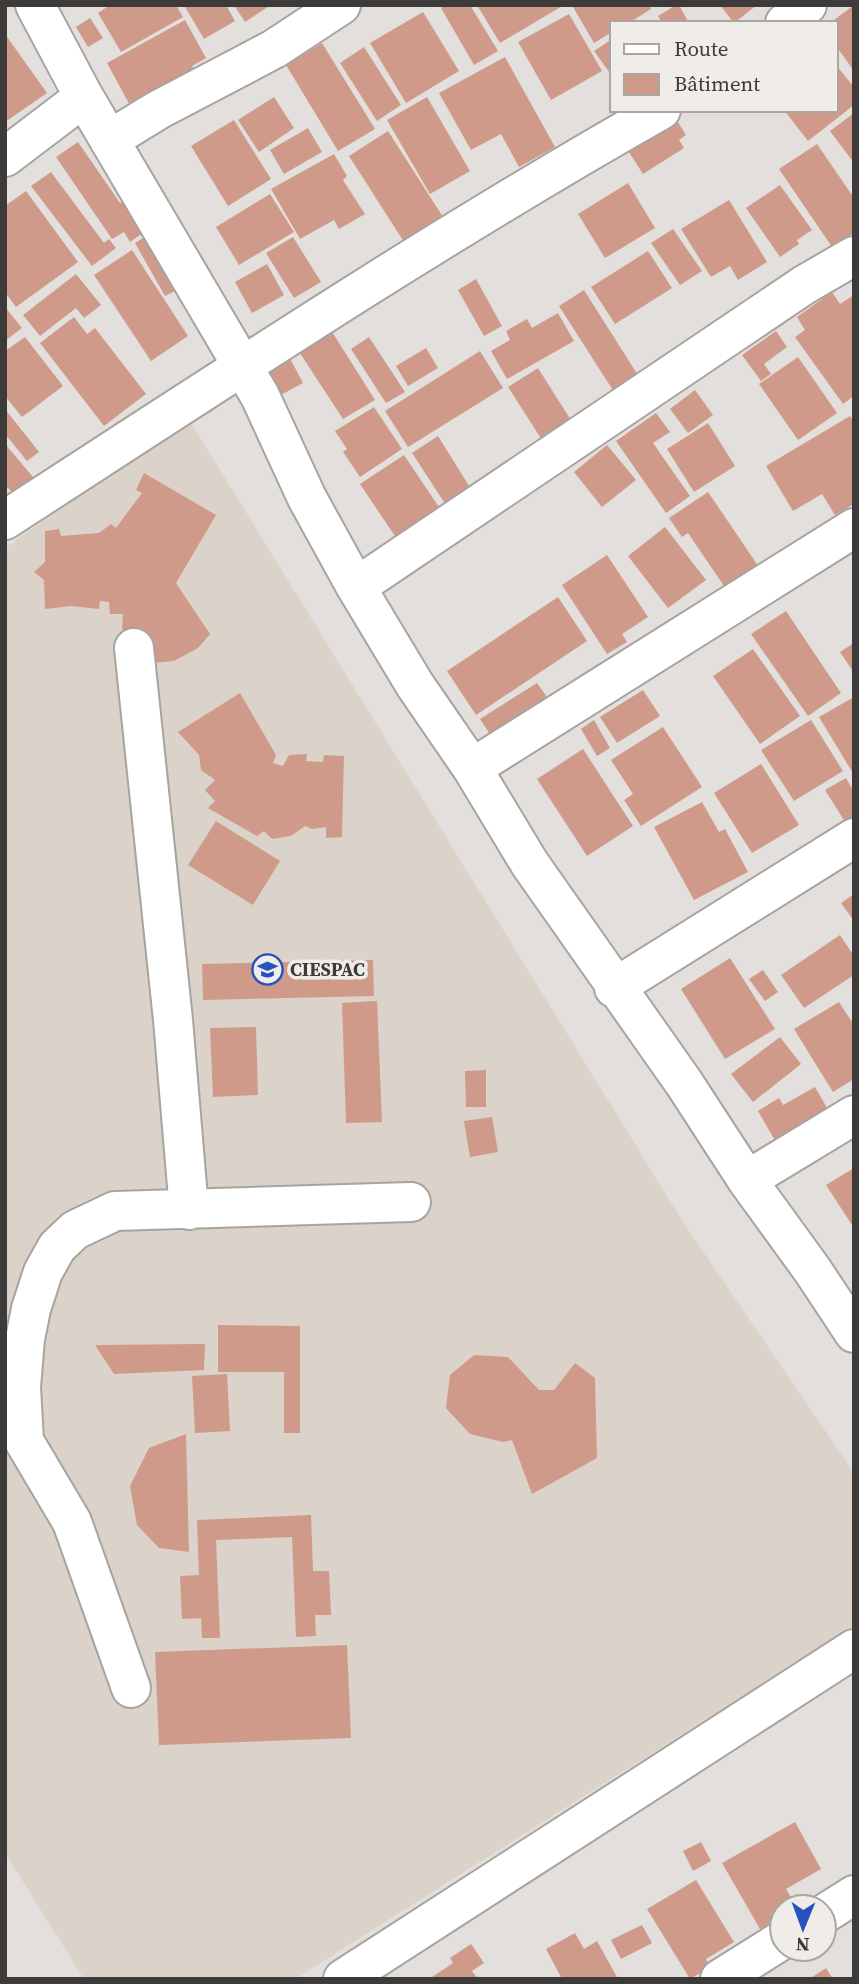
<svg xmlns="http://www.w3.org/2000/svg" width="859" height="1984" viewBox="0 0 859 1984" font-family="'Source Serif 4',serif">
  <rect width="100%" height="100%" fill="#e3dfdc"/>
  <!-- built -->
  <path fill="#dbd2c9" d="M188,418L683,1222L854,1473V1625L295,1979H84L5,1853V548Z"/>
  <!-- building -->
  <path fill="#cf9a89" d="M110,5H176L183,17L121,52L98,13Z
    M184,5H226L235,21L204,39Z
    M234,5H271L245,22Z
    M446,5H470L498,51L474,65L441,8Z
    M477,5H564L500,43Z
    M577,5H649L651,9L629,23H612V32L594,43L573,7Z
    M676,5H679L689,23H662L658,16Z
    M720,5H757L734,23Z
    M854,5V71L836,46V23H830Z
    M423,12L459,71L406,103L370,43Z
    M569,14L602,71L551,100L518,42Z
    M90,18L103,38L88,47L76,27Z
    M185,20L206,58L192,66L197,74L132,109L107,63Z
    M5,34L47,93L5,122Z
    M612,39V76L594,51Z
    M322,43L375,129L338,151L286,65Z
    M364,47L401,105L377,121L340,63Z
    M505,57L555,147L519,167L501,134L471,150L439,93Z
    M836,65L854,87V105L808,141L784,110H836Z
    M274,97L294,128L259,152L238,120Z
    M427,97L470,171L430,194L387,120Z
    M854,113V163L830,131Z
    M676,119L686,135L679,140L684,148L643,174L627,149Z
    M234,120L271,179L228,206L191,146Z
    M308,128L322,152L284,174L270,150Z
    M388,131L443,217L404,242L349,156Z
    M78,142L120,203L133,194L154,225L130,242L124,232L112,239L56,157Z
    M817,144L854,198V233L832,247L779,169Z
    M334,154L347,176L343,180L365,214L339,229L334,220L300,239L271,189Z
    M51,172L104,243L109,239L116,248L92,266L31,186Z
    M628,183L655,228L605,258L578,214Z
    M780,185L812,230L797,240L799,244L780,257L746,208Z
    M26,191L78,262L16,307L5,292V206Z
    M270,194L294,232L239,265L216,227Z
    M729,200L767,262L738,280L730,266L711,277L681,229Z
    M673,229L702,271L680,285L651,243Z
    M156,230L187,285L165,296L135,243Z
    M293,237L321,282L294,298L266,253Z
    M132,250L188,336L151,361L94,275Z
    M648,251L672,288L615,324L591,287Z
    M267,264L284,295L252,313L235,282Z
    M76,274L101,305L84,318L76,308L40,336L23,315Z
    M476,279L502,326L484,336L458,290Z
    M584,290L641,380L616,395L559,306Z
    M832,292L840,304L854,295V396L843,404L795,337L805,330L797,317Z
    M5,307L22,328L5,341Z
    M558,313L574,341L507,379L491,351L510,340L506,331L527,319L532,328Z
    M74,317L87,334L95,328L146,394L104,426L40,343Z
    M329,327L375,400L343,419L296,347Z
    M776,331L787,347L764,364L771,374L761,381L742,355Z
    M25,337L63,386L22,417L5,396V351Z
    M369,337L405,392L386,403L351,349Z
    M426,348L438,368L408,386L396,366Z
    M286,351L303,383L277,397L260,364Z
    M480,351L503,388L408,447L385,411Z
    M798,357L837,413L798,440L759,384Z
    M538,368L574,425L544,443L508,387Z
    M695,390L713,415L688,433L670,409Z
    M374,407L402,449L360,477L343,452L347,449L335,431Z
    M5,409L39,452L27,461L5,434Z
    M656,413L670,432L653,443L690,496L666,513L616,441Z
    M850,416L854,422V504L835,515L822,494L793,511L766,466Z
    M708,423L735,466L694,492L667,449Z
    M438,436L471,489L446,505L412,453Z
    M5,444L33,477L13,493L5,485Z
    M607,445L636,480L602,507L574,472Z
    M404,455L445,516L401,545L360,484Z
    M144,473L216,515L176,583L210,634L198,648L174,661L142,664L140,648L122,629L123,614H110L109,602L100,601L99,609L71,606L45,609L44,580L34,572L45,562V531L59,529L61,536L99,533L111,524L116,528L142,493L136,490Z
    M708,492L761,570L728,592L688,533L682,537L669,518Z
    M665,527L706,580L668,608L628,556Z
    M607,555L648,617L622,634L627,642L607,654L562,585Z
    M558,597L587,641L476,715L447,671Z
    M786,611L841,693L808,716L751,634Z
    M854,643V673L840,652Z
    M753,649L800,716L760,744L713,676Z
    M537,683L552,704L495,742L480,719Z
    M643,690L660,716L617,743L600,717Z
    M240,693L276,755L273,763L283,766L289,755L307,754L306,761L323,762L324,755L344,756L342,837L326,838V827L312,829L305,826L291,836L272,839L264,831L257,836L208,808L215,801L205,790L215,780L201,770L199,755L178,732Z
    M854,697V775L819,717Z
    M594,720L610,748L597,756L581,729Z
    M811,720L843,771L794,801L761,750Z
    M663,727L702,787L641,826L624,800L633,794L611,760Z
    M583,749L633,826L587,856L537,779Z
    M761,764L799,825L752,853L714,793Z
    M846,778L854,792V821L847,825L825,790Z
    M702,802L719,832L725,829L748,872L694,900L654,827Z
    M216,821L280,861L253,905L188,865Z
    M854,894V921L841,903Z
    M840,935L854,956V975L804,1008L781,975Z
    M730,958L775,1029L725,1059L681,989Z
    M373,960L374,996L203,1000L202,964Z
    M763,970L778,992L765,1001L749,979Z
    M377,1001L382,1122L346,1123L342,1003Z
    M839,1002L854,1025V1079L833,1092L794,1029Z
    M256,1027L258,1095L213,1097L210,1028Z
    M780,1037L801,1064L753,1102L731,1074Z
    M486,1070V1107H466L465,1071Z
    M815,1087L833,1118L780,1149L758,1111L779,1098L783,1105Z
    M492,1117L498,1152L470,1157L464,1121Z
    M854,1168V1228L826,1185Z
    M218,1325L300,1326V1433H284V1372H218Z
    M205,1344L204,1370L114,1374L95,1345Z
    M474,1355L508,1357L539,1390H554L575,1363L595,1378L597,1458L532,1494L512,1440L503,1442L470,1434L446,1408L450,1375Z
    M227,1374L230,1431L195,1433L192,1376Z
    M186,1434L189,1552L159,1548L137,1525L130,1486L149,1448Z
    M311,1515L313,1571H329L331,1615H315L316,1636L296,1637L292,1537L216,1540L220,1638H202L201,1618L182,1619L180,1576L199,1575L197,1520Z
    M347,1645L351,1738L159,1745L155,1652Z
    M795,1822L821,1869L786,1889L797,1907H782V1916L760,1929L722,1863Z
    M701,1842L711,1861L693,1871L683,1851Z
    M696,1880L734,1942L706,1959L711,1967L690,1979L647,1909Z
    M642,1925L652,1943L621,1959L611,1940Z
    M575,1933L584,1949L597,1941L618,1979H562L546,1949Z
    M471,1944L484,1963L472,1971L478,1979H429L453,1963L450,1958Z
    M826,1968L833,1979H809Z"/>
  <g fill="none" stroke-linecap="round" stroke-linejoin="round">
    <defs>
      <path id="minor" d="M35,5L84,97L260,396L307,498L356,587L415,685L472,768L530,864L684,1083L747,1180L813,1271L854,1333
        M785,23L807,5
        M109,140L158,110L274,49L341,5
        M5,157L84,97
        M5,520C221,380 437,237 661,110
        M356,587L804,285L854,256
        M134,648L173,1020L189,1210
        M472,768L854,528
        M614,988L854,838
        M747,1180L854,1115
        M131,1688L72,1522L24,1441L21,1387L25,1339L31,1309L43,1272L57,1247L75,1230L115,1211L411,1202
        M824,1914L854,1895
        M343,1979L854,1649
        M720,1979L782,1940"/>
    </defs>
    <!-- minor casing -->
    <use href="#minor" stroke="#a7a4a0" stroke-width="42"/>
    <!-- minor -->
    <use href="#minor" stroke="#fff" stroke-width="38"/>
  </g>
  <!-- icons -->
  <defs>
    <symbol id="university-ring" viewBox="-11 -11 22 22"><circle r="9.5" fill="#f0ede9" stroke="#2751bf" stroke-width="1.5"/><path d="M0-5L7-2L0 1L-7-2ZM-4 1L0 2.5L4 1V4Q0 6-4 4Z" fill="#2751bf"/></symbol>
  </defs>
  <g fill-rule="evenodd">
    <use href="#university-ring" x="250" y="952" width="35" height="35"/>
  </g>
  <g text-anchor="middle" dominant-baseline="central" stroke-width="7" stroke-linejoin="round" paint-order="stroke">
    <!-- poi labels -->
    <g font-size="19" font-weight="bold" fill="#3d3b3a" stroke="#f0ede9" text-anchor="start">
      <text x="290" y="969">CIESPAC</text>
    </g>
  </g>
  <!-- border -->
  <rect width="859" height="1984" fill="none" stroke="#3d3b3a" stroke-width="14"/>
  <!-- legend -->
  <rect x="610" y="21" width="228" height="91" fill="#f0ede9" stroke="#a8a6a3" stroke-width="2"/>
  <rect x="624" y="44" width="35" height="10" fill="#ffffff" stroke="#a8a6a3" stroke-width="2"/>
  <text x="674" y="56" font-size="21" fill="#3d3b3a">Route</text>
  <rect x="624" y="74" width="35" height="21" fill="#cf9a89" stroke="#a8a6a3" stroke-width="2"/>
  <text x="674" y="91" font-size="21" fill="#3d3b3a">Bâtiment</text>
  <!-- north arrow -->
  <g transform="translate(803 1928) rotate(181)"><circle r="33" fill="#f0ede9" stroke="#a8a6a3" stroke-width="2"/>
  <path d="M0-5L12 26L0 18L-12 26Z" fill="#2751bf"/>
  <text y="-10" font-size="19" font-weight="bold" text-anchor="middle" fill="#3d3b3a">N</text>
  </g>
</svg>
